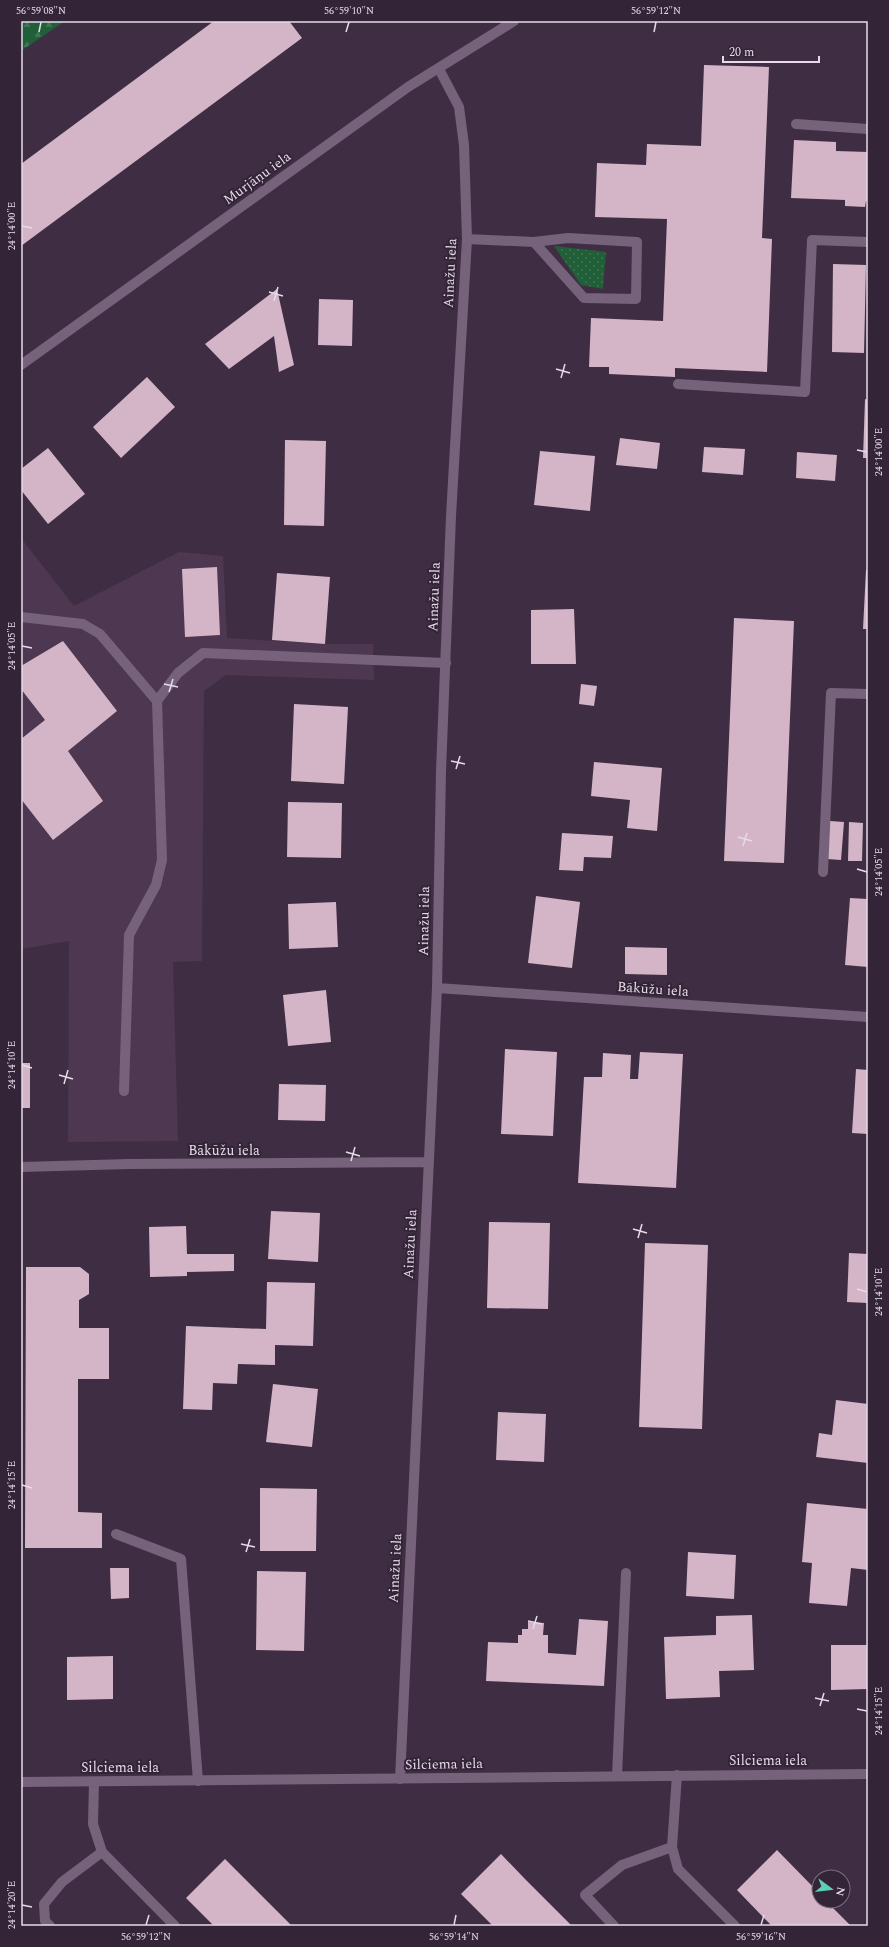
<svg xmlns="http://www.w3.org/2000/svg" width="889" height="1947" viewBox="0 0 889 1947" font-family="Spectral,serif">
  <defs>
    <pattern id="green-dots" width="8" height="8" patternUnits="userSpaceOnUse"><rect width="8" height="8" fill="#205f37"/><path d="M2 2h.1M6 6h.1" fill="none" stroke="#407554" stroke-width="1.8" stroke-linecap="round"/></pattern>
    <pattern id="forest-firs" width="22" height="20" patternUnits="userSpaceOnUse"><rect width="22" height="20" fill="#205f37"/><path d="M5 1l3.5 6h-7zM16 11l3.5 6h-7z" fill="#407554"/></pattern>
  </defs>
  <rect width="100%" height="100%" fill="#3f2e43"/>
  <!-- built -->
  <path fill="#4d3751" d="M21,538L74,606L179,552L223,556L227,638L325,644H373L374,680L226,675L204,691L202,961L173,962L178,1141L68,1142L69,941L21,949Z"/>
  <!-- green -->
  <path fill="url(#green-dots)" d="M554,246L606,252L603,289L581,285Z"/>
  <!-- forest -->
  <path fill="url(#forest-firs)" d="M21,21H65L21,51Z"/>
  <!-- building -->
  <path fill="#d4b5c7" d="M214,21H289L302,38L21,246V164Z
    M704,65L769,67L762,238L772,239L767,372L675,368V377L609,374V367H589L591,318L663,321L667,219L595,217L597,163L646,165L647,144L701,146Z
    M794,140L836,142V151L868,152V201H866L865,207L845,206V200L791,198Z
    M833,264L866,265L864,353L832,352Z
    M277,289L294,365L279,372L274,336L229,369L205,344Z
    M319,299L353,300L352,346L318,345Z
    M147,377L175,407L121,458L93,427Z
    M865,399L868,400V458H863Z
    M620,438L660,443L657,469L616,465Z
    M285,440L326,441L324,526L284,525Z
    M704,447L745,449L743,475L702,472Z
    M48,448L85,494L48,524L21,490V469Z
    M540,451L595,456L590,511L534,505Z
    M797,452L837,455L835,481L796,478Z
    M217,567L220,635L185,637L182,569Z
    M866,570H868V629H863Z
    M277,573L330,577L325,644L272,640Z
    M574,609L576,664H531V610Z
    M734,618L794,621L784,863L724,861Z
    M63,641L117,711L68,751L103,801L53,840L21,799V739L45,720L21,689V666Z
    M581,684L597,686L594,706L579,704Z
    M294,704L348,707L344,784L291,781Z
    M594,762L662,768L657,831L627,828L630,800L591,796Z
    M288,802L342,803L341,858L287,857Z
    M830,821L844,822L841,860L827,859Z
    M849,822L863,823L862,861H848Z
    M562,833L613,836L611,858L584,857L583,871L559,870Z
    M536,896L580,902L572,968L528,963Z
    M850,898L868,899V967L845,965Z
    M336,902L338,947L289,949L288,904Z
    M625,947L667,948V975L625,974Z
    M326,990L331,1042L288,1046L283,995Z
    M505,1049L557,1052L553,1136L501,1134Z
    M640,1052L683,1054L676,1188L578,1183L584,1077H602L603,1053L631,1055L630,1079H638Z
    M21,1063H30V1108H21Z
    M856,1069L868,1070V1134L852,1133Z
    M279,1084L326,1085L325,1121L278,1120Z
    M271,1211L320,1213L318,1262L268,1259Z
    M489,1222L550,1223L548,1309L487,1308Z
    M186,1226L187,1254H234V1271L187,1272V1276L150,1277L149,1227Z
    M645,1243L708,1245L702,1429L639,1427Z
    M849,1253L868,1254V1303L847,1302Z
    M26,1267H80L89,1274V1294L79,1300V1328H109V1379H78V1512L102,1513V1548H25Z
    M267,1282L315,1283L313,1346L275,1345V1365L238,1364L237,1384L213,1383L212,1410L183,1409L186,1326L266,1329Z
    M273,1384L318,1389L312,1447L266,1442Z
    M836,1400L868,1404V1463L816,1457L819,1433L832,1435Z
    M498,1412L546,1414L544,1462L496,1460Z
    M260,1488L317,1489L316,1551H260Z
    M807,1503L868,1509V1570L851,1568L847,1606L809,1603L812,1563L802,1562Z
    M688,1552L736,1555L734,1599L686,1596Z
    M110,1568H129V1598L111,1599Z
    M257,1571L306,1572L304,1651L256,1650Z
    M752,1615L754,1670L719,1671L720,1697L666,1699L664,1637L716,1635V1616Z
    M579,1619L608,1621L604,1686L486,1681L488,1642L518,1643V1635H522V1629H528V1622L544,1623L543,1635H548V1653L576,1655Z
    M831,1645H868V1689L831,1690Z
    M113,1656V1699L67,1700V1657Z
    M777,1850L819,1893V1901H826L851,1926H772L764,1918L737,1890Z
    M501,1854L525,1879L572,1926H493L461,1894Z
    M225,1859L292,1926H214L186,1898Z"/>
  <g fill="none" stroke-linecap="round" stroke-linejoin="round">
    <!-- service -->
    <path stroke="#76627a" stroke-width="10" d="M796,124L868,129
      M467,239L534,242L568,238L637,242L636,299L584,298L534,242
      M678,384L805,392L812,240L868,242
      M21,617L83,624L100,634L157,701L178,673L203,653L446,663
      M823,872L831,693L868,694
      M124,1091L129,935L156,885L162,860L157,701
      M116,1534L181,1559L198,1781
      M617,1776L626,1573"/>
    <!-- minor -->
    <path stroke="#76627a" stroke-width="10" d="M437,988L868,1017
      M21,1167L129,1164L427,1162
      M677,1775L672,1847L678,1869L735,1926
      M400,1779L437,988L441,771L451,516L467,239L464,145L459,107L439,69
      M94,1782L93,1824L102,1852L175,1926
      M50,1926L45,1921L44,1904L62,1882L102,1852
      M614,1926L585,1895L622,1865L672,1847"/>
    <!-- tertiary -->
    <path stroke="#76627a" stroke-width="10" d="M21,365L408,87L514,21
      M21,1782L868,1774"/>
  </g>
  <!-- ticks -->
  <path fill="none" stroke="#e6dbe9" stroke-width="1.5" d="M39,32L41,22M346,32L349,22M654,32L656,22M22,226L32,228M269,292L283,296M274,301L278,287M556,369L570,373M561,378L565,364M857,450L867,452M22,646L32,648M164,684L178,687M169,692L173,679M451,761L465,764M456,769L460,756M738,837L752,841M743,846L747,833M857,869L867,872M22,1065L32,1068M59,1075L73,1079M64,1084L68,1070M346,1152L360,1156M351,1161L355,1147M633,1229L647,1233M638,1238L642,1224M857,1289L867,1292M22,1485L32,1488M241,1544L255,1547M246,1552L250,1539M528,1621L542,1624M533,1629L537,1616M815,1698L829,1701M820,1706L824,1693M857,1709L867,1711M22,1905L32,1907M146,1925L149,1915M454,1925L456,1915M761,1925L764,1915"/>
  <g text-anchor="middle" dominant-baseline="central" stroke-width="4" stroke-linejoin="round" paint-order="stroke">
    <!-- street labels -->
    <g font-size="14" fill="#e6dbe9" stroke="#342438">
      <text transform="translate(257 178) rotate(-36)">Murjāņu iela</text>
      <text transform="translate(450 273) rotate(-87)">Ainažu iela</text>
      <text transform="translate(434 597) rotate(-88)">Ainažu iela</text>
      <text transform="translate(424 921) rotate(-89)">Ainažu iela</text>
      <text transform="translate(653 989) rotate(4)">Bākūžu iela</text>
      <text x="224" y="1150">Bākūžu iela</text>
      <text transform="translate(410 1244) rotate(-87)">Ainažu iela</text>
      <text transform="translate(395 1568) rotate(-87)">Ainažu iela</text>
      <text x="768" y="1760">Silciema iela</text>
      <text transform="translate(444 1764) rotate(-1)">Silciema iela</text>
      <text x="120" y="1767">Silciema iela</text>
    </g>
  </g>
  <!-- border -->
  <rect width="889" height="1947" fill="none" stroke="#342438" stroke-width="44"/>
  <!-- north arrow -->
  <g transform="translate(831 1889) rotate(105)"><circle r="19" fill="#342438" stroke="#7b6d7f"/>
  <path d="M0-3L7 15L0 10L-7 15Z" fill="#5eceb7"/>
  <text y="-6" font-size="11" font-weight="bold" text-anchor="middle" fill="#e6dbe9">N</text>
  </g>
  <!-- scale -->
  <path d="M723 56v6h96v-6" fill="none" stroke="#e6dbe9" stroke-width="2"/>
  <text x="729" y="56" font-size="12" fill="#e6dbe9" stroke="#342438" stroke-width="3" paint-order="stroke">20 m</text>
  <rect x="22" y="22" width="845" height="1903" fill="none" stroke="#e6dbe9" stroke-width="1.5"/>
  <g font-size="10" text-anchor="middle" fill="#e6dbe9">
    <text x="41" y="14">56°59'08"N</text>
    <text x="349" y="14">56°59'10"N</text>
    <text x="656" y="14">56°59'12"N</text>
    <text transform="translate(11 226) rotate(-90)" y="4">24°14'00"E</text>
    <text transform="translate(878 452) rotate(-90)" y="4">24°14'00"E</text>
    <text transform="translate(11 646) rotate(-90)" y="4">24°14'05"E</text>
    <text transform="translate(878 872) rotate(-90)" y="4">24°14'05"E</text>
    <text transform="translate(11 1065) rotate(-90)" y="4">24°14'10"E</text>
    <text transform="translate(878 1292) rotate(-90)" y="4">24°14'10"E</text>
    <text transform="translate(11 1485) rotate(-90)" y="4">24°14'15"E</text>
    <text transform="translate(878 1711) rotate(-90)" y="4">24°14'15"E</text>
    <text transform="translate(11 1905) rotate(-90)" y="4">24°14'20"E</text>
    <text x="146" y="1940">56°59'12"N</text>
    <text x="454" y="1940">56°59'14"N</text>
    <text x="761" y="1940">56°59'16"N</text>
  </g>
</svg>
